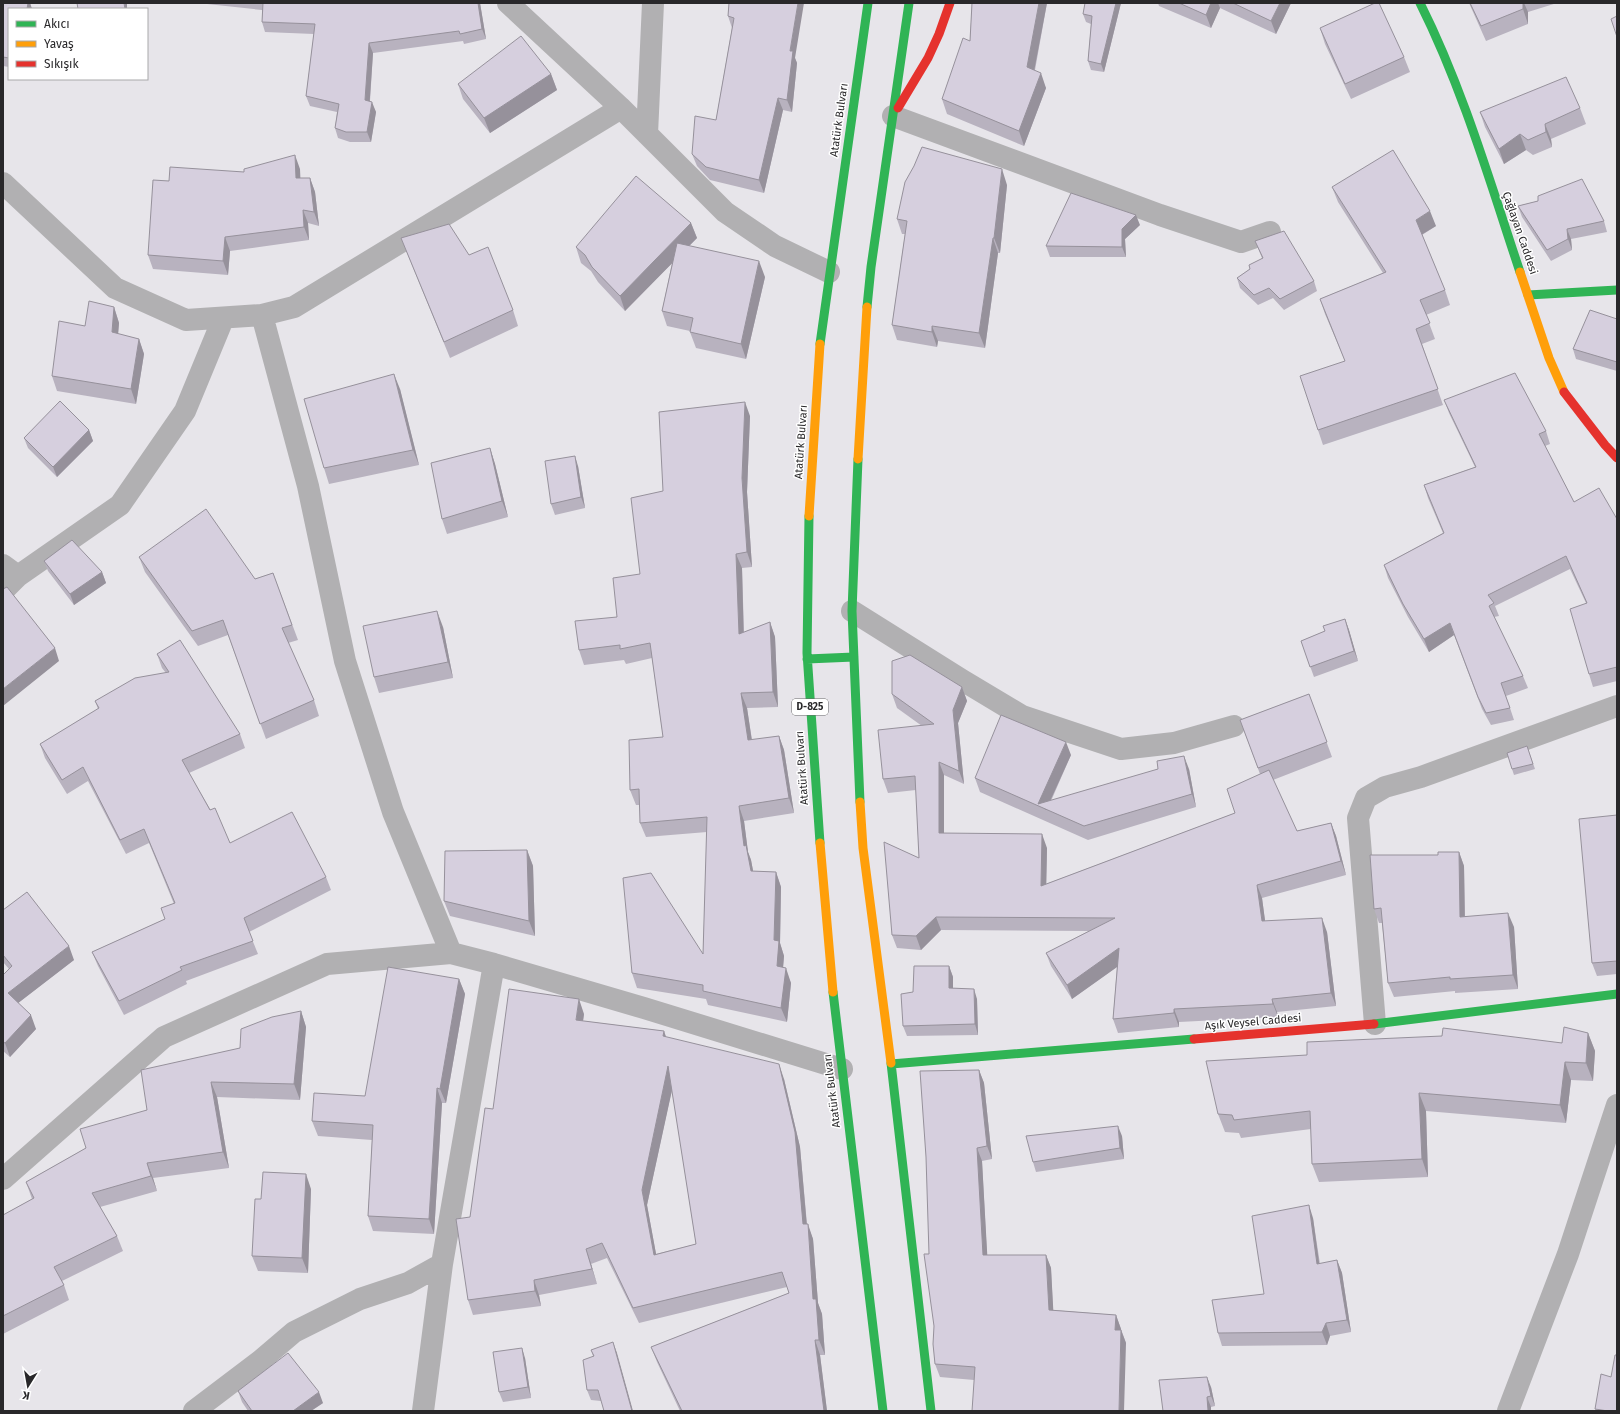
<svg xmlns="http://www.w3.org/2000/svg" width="1620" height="1414" viewBox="0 0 1620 1414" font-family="'Fira Sans',sans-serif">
  <rect width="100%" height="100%" fill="#e7e5ea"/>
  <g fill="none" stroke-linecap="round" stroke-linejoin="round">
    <!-- street -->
    <path stroke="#b1b0b2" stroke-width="22" d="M508,3L621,108L725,212L775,246L829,272
      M893,116L1160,215L1241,242L1270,232
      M647,134L653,3
      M3,183L115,288L186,320L262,315L294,307L621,108
      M262,315L308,486L345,661L393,812L451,953
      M3,565L18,576
      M3,591L18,576L120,505L185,411L223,319
      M852,611L962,680L1022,716L1121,749L1174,743L1234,726
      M1375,1024L1358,818L1366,798L1385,787L1421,777L1617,706
      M3,1179L164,1037L327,964L451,953L494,964L644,1008L842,1069
      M194,1411L260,1361L294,1332L360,1299L408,1283L442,1264
      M423,1411L442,1264L494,964
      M1508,1411L1568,1254L1617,1105"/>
    <!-- fast -->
    <path stroke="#30b455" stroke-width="9" d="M1420,3C1463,89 1490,182 1520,272
      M1528,295L1617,290
      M867,307L871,267L909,3
      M820,344L868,3
      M858,459L852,611L860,802
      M809,516L807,653L820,843
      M807,659L854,657
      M833,992L883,1411
      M1374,1024L1617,994
      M891,1063L931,1411
      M891,1064L1194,1039"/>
    <!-- slow -->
    <path stroke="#ff9f0a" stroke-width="9" d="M1520,272L1549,358L1564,392
      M858,459L867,307
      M809,516L820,344
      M860,802L863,848L891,1063
      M820,843L833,992"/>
    <!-- jam -->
    <path stroke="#e5322d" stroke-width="9" d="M898,108L928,58L939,34L950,3
      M1564,392L1605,445L1617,458
      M1194,1039L1374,1024"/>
  </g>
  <!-- wall -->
  <path fill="#b8b2bf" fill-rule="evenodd" d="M3,3H30L32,9H9V67L3,66Z
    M206,3H480L486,39L464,44L463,41L373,53L370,101L376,112L371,142H350L338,138L335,128L337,112L310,106L306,96L314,34L265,32L262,22V10L207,4Z
    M729,3L795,58L797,63L792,112L783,110L764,193L710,180L697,166L692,154L716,120L732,28L728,16Z
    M972,3H1047L1035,70L1046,88L1024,146L947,114L942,99L970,41Z
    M1121,3L1104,72L1091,70L1088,61L1091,24L1086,22L1083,14Z
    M1158,3H1291L1276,34L1220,8L1211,28L1159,6Z
    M1469,3H1557L1528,12V24L1486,41Z
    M1320,28L1404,57L1410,72L1351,99L1325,44Z
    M551,74L557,90L490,133L463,99L458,84Z
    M1580,108L1586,124L1551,139L1552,147L1533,155L1526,150L1504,164L1485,127L1480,112Z
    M300,169V178H310L315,192L319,226L308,223L309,240L230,251L228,275L153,269L148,255L169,181L244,172Z
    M1007,185L1000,253H998L985,348L938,341L937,347L897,340L892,325L905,234H902L897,219Z
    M1332,187L1436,226L1422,235L1445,290L1450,305L1426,315L1435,339L1422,344L1443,405L1323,445L1318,430L1345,361L1325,314L1320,299L1383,273L1338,202Z
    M1538,201L1604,221L1607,232L1571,239L1572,250L1551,261L1522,217L1518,206Z
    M691,223L697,238L689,246L765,277L746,359L696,348L690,332V331L667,326L662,311L672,263L625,311L598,282L591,271L581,263L576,247Z
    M1140,225L1125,239L1126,257H1050L1046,246Z
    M401,238L513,310L518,326L450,358L407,253Z
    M1255,241L1314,281L1317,291L1284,310L1273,298L1258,305L1240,288L1237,278L1250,269L1262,258Z
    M114,307L119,323L118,334L139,339L144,354L136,404L57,391L52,376L85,326Z
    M1617,319V371L1576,359L1573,349Z
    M400,389L419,465L329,484L324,468Z
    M1444,400L1546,431L1550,444L1545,446L1574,502L1617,519V681L1593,687L1589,674L1586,603L1570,569L1495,606L1499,616L1494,617L1523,676L1528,688L1506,696L1514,720L1491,725L1482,709L1454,635L1429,652L1408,617L1388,578L1384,565L1443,533L1428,498L1424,485L1475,467L1449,413Z
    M750,416L747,492L752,567L742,568L744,632L770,622L775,637L778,707L747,708L752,740L779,736L784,750L794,813L744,821L748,852L751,860L753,871L776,872L781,887L780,943L784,956L783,967L791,983L787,1022L708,1005L706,999L637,988L632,973L703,954L707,832L646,837L640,823V805H636L630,790L663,737L652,658L626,664L624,660L584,665L579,650L617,617L640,574L663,491Z
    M89,430L93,441L57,477L28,448L24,438Z
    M490,448L495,464L508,517L447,534L442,519Z
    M578,466L585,508L555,515L551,504Z
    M139,557L255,579L273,573L298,640L288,643L314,700L319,716L266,739L228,635L198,646L145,572Z
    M44,561L102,572L106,583L74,605L48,571Z
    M1345,619L1349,630L1358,661L1314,677L1301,641L1325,631Z
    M443,627L453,678L379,693L374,677Z
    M157,654L240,734L245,748L189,773L230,843L326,877L331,890L249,932L258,954L186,981L187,984L124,1015L98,966L92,952L165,919L174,904L149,843L126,854L88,781L67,794L45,758L40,744L98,709L95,701L166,673L162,668Z
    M962,687L967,701L958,723L964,784L944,775V833L1047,848L1046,884L1235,813L1260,774L1240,720L1309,694L1332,757L1273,780L1297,831L1331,823L1336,836L1346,875L1262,898L1265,921L1327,932L1336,1006L1277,1012L1278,1017L1179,1022V1027L1118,1033L1113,1019L1117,967L1072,999L1051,966L1046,953L1089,931L941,930L921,950L897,948L892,935L919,858L916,790L888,793L883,779L922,726L897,708L892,694Z
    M1527,746L1535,769L1514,775L1512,769Z
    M1071,755L1051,801L1189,769L1196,807L1088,840L980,792L975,778Z
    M1617,815V974L1597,976L1592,963Z
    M527,850L533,866L535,936L450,916L444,901Z
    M1459,852L1464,866L1465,916L1514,927L1518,989L1455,993V991L1394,997L1388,983L1382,923H1379L1374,909L1438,855Z
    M3,910L74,960L18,1003L36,1029L10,1057L3,1051V975L9,969L3,962Z
    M949,966L953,977V988L977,999L978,1035L907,1036L903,1026L913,992Z
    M459,979L465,994L446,1103H442L434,1234L373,1231L368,1216L372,1140L318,1136L312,1121L365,1096Z
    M301,1011L306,1027L300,1100L217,1097L229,1168L153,1178L157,1191L100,1207L117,1236L123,1251L62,1281L64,1285L69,1300L3,1334V1215L32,1199L26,1182L86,1148L147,1110L240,1048Z
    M584,1014L583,1021L664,1031L666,1037L784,1079L800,1147L807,1224L813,1239L818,1303L822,1314L825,1355H820L827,1411H680L657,1362L651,1347L789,1293L787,1287L639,1323L607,1258L591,1264L597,1284L539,1295L541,1306L473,1315L468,1300L470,1217L493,1109ZM672,1089L696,1244L656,1254L647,1205Z
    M1588,1033L1595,1051L1593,1081L1571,1080L1566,1123L1426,1111L1428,1177L1319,1182L1312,1164L1311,1129L1241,1138L1239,1133L1225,1132L1218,1114L1562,1043Z
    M979,1070L984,1083L992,1159L982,1161L987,1255H1046L1051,1268L1053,1310L1116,1315L1126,1343L974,1380L940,1377L935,1364L934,1326L929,1254Z
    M1122,1136L1124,1159L1036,1172L1033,1162Z
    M311,1189L308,1273L258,1271L252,1256L261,1199Z
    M1313,1218L1320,1264L1337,1260L1342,1273L1351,1332L1330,1336L1327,1345L1222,1346L1218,1333L1264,1294Z
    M591,1350L617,1353L601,1401L591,1400L587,1390L593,1356Z
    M525,1358L531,1398L503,1402L499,1392Z
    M1611,1377L1617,1411H1596L1595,1409Z
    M1211,1387L1215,1406L1211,1407L1163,1411Z
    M238,1391L323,1403L311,1411H248L242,1402Z"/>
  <!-- shaded-wall -->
  <path fill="#96919b" d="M28,3H30L32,9H27Z
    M124,3H127V9H125Z
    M478,3H480L486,39L482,29Z
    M798,3H804L795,58L797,63L792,112L787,100L790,51Z
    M1039,3H1047L1032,82L1027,67Z
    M1116,3H1121L1104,72L1101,64Z
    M1211,3H1218L1220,8L1211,28L1206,15Z
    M1280,3H1291L1276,34L1271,21Z
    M1523,3H1524L1528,12V24L1523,9Z
    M369,43L373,53L369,111L365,100Z
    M1041,73L1046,88L1024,146L1019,131Z
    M551,74L557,90L490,133L484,118Z
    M778,98L783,110L764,193L759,180Z
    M372,102L376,112L371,142L367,132Z
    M1545,124L1551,139L1552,147L1546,132Z
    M1520,134L1526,150L1504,164L1499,149Z
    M295,155L300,169L301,192L296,178Z
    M1002,169L1007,185L1000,253L994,238Z
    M310,178L315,192L319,226L314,212Z
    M303,210L308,223L309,240L304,227Z
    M1430,211L1436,226L1421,235L1416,220Z
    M1136,215L1140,225L1125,239L1126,257L1122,247V229Z
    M691,223L697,238L625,311L620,296Z
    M1567,229L1571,239L1572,250L1568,239Z
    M225,237L230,251L228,275L223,261Z
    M993,238L998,253L985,348L979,333Z
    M759,261L765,277L746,359L741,344Z
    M114,307L119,323L117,347L112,332Z
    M932,326L938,341L937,347L932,332Z
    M139,339L144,354L136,404L131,389Z
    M394,374L400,389L419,465L413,450Z
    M745,402L750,416L747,492L752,567L747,552L742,478Z
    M89,430L93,441L57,477L53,467Z
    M490,448L495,464L508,517L502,501Z
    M575,456L578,466L585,508L581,497Z
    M736,554L742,568L744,649L739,634Z
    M102,572L106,583L74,605L70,594Z
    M437,611L443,627L453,678L448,662Z
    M1345,619L1349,630L1358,661L1354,651Z
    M770,622L775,637L778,707L773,692Z
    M1450,623L1454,635L1429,652L1424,639Z
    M55,648L59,661L3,706V689Z
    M962,687L967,701L958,723L964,784L959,771L953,710Z
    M741,693L747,708L754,755L748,740Z
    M779,736L784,750L794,813L789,798Z
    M1066,742L1071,755L1046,810L1038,804Z
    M1184,756L1189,769L1196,807L1192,794Z
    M939,762L944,775V847L939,833Z
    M739,806L744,821L748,852L751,860L756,886L751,871L744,846Z
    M1331,823L1336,836L1346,875L1341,861Z
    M1042,834L1047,848L1046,899L1041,886Z
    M527,850L533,866L535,936L529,921Z
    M1459,852L1464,866L1465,931L1460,917Z
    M776,872L781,887L780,943L784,956L782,981L777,966L774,940Z
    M1257,885L1262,898L1267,935L1262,921Z
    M1508,913L1514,927L1518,989L1513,975Z
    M936,917L941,930L921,950L916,936Z
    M1322,918L1327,932L1336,1006L1331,993Z
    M69,946L74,960L13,1007L8,993Z
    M1119,948L1124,962L1072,999L1067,985Z
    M949,966L953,977V999L949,988Z
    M786,968L791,983L787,1022L781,1008Z
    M459,979L465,994L446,1103L440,1089Z
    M974,989L977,999L978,1035L975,1024Z
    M579,999L584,1014L581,1035L576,1020Z
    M1272,999L1277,1012L1278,1017L1273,1004Z
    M1174,1009L1179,1022V1027L1174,1013Z
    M301,1011L306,1027L300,1100L294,1084Z
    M31,1015L36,1029L10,1057L5,1043Z
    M664,1031L669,1046L663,1036Z
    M1588,1033L1595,1051L1593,1081L1586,1063Z
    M1565,1062L1571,1080L1566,1123L1560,1105Z
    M779,1064L784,1079L800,1147L808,1239L803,1224Z
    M668,1066L674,1081L647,1205L659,1270L654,1255L642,1190Z
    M979,1070L984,1083L992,1159L987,1146Z
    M211,1082L217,1097L229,1168L223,1152Z
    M437,1088L442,1103L434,1234L429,1219Z
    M1419,1093L1426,1111L1428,1177L1422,1159Z
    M1118,1126L1122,1136L1124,1159L1120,1148Z
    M977,1148L982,1161L988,1268L983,1255Z
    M147,1163L153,1178L157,1191L151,1176Z
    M306,1174L311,1189L308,1273L302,1258Z
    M1309,1205L1313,1218L1321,1277L1317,1264Z
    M808,1224L813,1239L818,1303L822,1314L825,1355L819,1340L813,1299Z
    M586,1249L591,1264L597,1284L592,1269Z
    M1046,1255L1051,1268L1054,1323L1049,1310Z
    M1337,1260L1342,1273L1351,1332L1347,1320Z
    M534,1280L539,1295L541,1306L535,1291Z
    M1116,1315L1121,1329L1120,1343L1115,1330Z
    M1326,1323L1330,1336L1327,1345L1322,1332Z
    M1121,1330L1126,1343L1124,1411H1119Z
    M815,1340L820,1355L827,1411H824Z
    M613,1342L617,1353L633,1411H632Z
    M522,1348L525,1358L531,1398L528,1387Z
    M1207,1377L1211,1387L1215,1406L1211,1396Z
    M319,1392L323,1403L311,1411H293Z
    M1207,1397L1211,1407V1411H1208Z"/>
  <!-- building -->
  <path fill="#d6cfde" stroke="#96919b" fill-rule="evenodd" d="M3,3H28L27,9H9V58L3,57Z
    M77,3H124L125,9H78Z
    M263,3H478L482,29L460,34L459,31L369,43L365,100L372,102L367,132H346L335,128L339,104L306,96L315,24L262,22Z
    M729,3H798L790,51H793L787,100L778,98L759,180L706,167L692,154L695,116L716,120L734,18L728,16Z
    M972,3H1039L1027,67L1041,73L1019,131L942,99L963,38L970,41Z
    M1085,3H1116L1101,64L1088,61L1092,16L1083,14Z
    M1179,3H1211L1206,15Z
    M1233,3H1280L1271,21Z
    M1375,3H1379L1404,57L1345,84L1320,28Z
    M1470,3H1523V9L1481,26Z
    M1617,16V37L1611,19Z
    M521,36L551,74L484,118L458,84Z
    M1566,77L1580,108L1545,124L1546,132L1528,140L1520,134L1499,149L1480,112Z
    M922,147L1002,169L994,238H993L979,333L932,326V332L892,325L907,221L897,219L905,182L914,166Z
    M1393,150L1430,211L1416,220L1445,290L1420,300L1430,323L1416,329L1438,389L1318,430L1300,376L1345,361L1320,299L1386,272L1332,187Z
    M295,155L296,178H310L314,212L303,210L304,227L225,237L223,261L148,255L153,180L169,181L170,167L244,172V169Z
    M636,176L691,223L620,296L592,267L585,255L576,247Z
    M1582,179L1604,221L1567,229L1568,239L1547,250L1518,206L1538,201V196Z
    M1071,193L1136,215L1122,229V247L1046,246Z
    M449,224L469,255L488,247L513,310L444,342L401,238Z
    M1284,231L1314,281L1280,299L1269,288L1254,295L1237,278L1250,269L1249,265L1263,258L1255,241Z
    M677,243L759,261L741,344L690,332L693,318L662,311Z
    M89,301L114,307L112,332L139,339L131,389L52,376L59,321L85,326Z
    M1590,310L1617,319V362L1573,349Z
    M1515,373L1546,431L1539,434L1574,502L1599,488L1617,519V667L1589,674L1570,609L1587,603L1566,556L1488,595L1494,603L1489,606L1523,676L1501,683L1510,708L1486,713L1478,697L1450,623L1424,639L1403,604L1384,565L1444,533L1424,485L1476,467L1444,400Z
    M394,374L413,450L324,468L304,399Z
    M60,401L89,430L53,467L24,438Z
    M745,402L742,478L747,552L736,554L739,634L770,622L773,692L741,693L748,740L779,736L789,798L739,806L744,846L746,845L751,871L776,872L774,940L779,941L777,966L786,968L781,1008L703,991V985L632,973L623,878L651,873L703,954L707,817L640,823L639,789L630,790L629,740L663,737L650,643L620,649V645L579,650L575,621L617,617L613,578L640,574L631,498L663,491L659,412Z
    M490,448L502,501L442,519L431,463Z
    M575,456L581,497L551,504L545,461Z
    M206,509L255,579L273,573L292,625L282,628L314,700L260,724L223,620L192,631L139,557Z
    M72,540L102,572L70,594L44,561Z
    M7,587L55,648L3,689V589Z
    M437,611L448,662L374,677L363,626Z
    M1345,619L1354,651L1310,667L1301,641L1325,631L1323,626Z
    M180,640L240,734L182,760L210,810L215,808L230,843L292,812L326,877L244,918L253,941L180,967L182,970L119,1001L92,952L165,919L161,908L175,903L144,829L120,840L83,767L62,780L40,744L99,708L95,701L135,678L169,672L157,654Z
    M910,655L962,687L953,710L959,771L939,762V833L1042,834L1041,886L1235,813L1227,789L1269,770L1297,831L1331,823L1341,861L1257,885L1262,921L1322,918L1331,993L1272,999L1273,1004L1174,1009V1013L1113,1019L1119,948L1067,985L1046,953L1115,918L936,917L916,936L892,935L884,842L919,858L915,776L883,779L878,730L934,724L892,694V661Z
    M1309,694L1327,742L1258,768L1240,720Z
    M1001,715L1066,742L1038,804L1158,769L1157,761L1184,756L1192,794L1084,826L975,778Z
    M1527,746L1533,764L1512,769L1507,753Z
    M1617,815V961L1592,963L1579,819Z
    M527,850L529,921L444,901L445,851Z
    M1438,852H1459L1460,917L1508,913L1513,975L1450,979V977L1388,983L1381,908L1374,909L1370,855H1438Z
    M27,892L69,946L8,993L31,1015L5,1043L3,1042V975L12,966L3,955V910Z
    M914,966H949V988L974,989L975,1024L903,1026L901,994L913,992Z
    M388,967L459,979L440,1089L437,1088L429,1219L368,1216L373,1125L312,1121L314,1093L365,1096Z
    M509,989L579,999L576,1020L664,1031L663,1036L779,1064L795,1132L803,1224H808L813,1299H816L819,1340H815L824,1411H682L651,1347L789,1293L782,1272L633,1308L602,1243L586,1249L592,1269L534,1280L535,1291L468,1300L456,1219L470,1217L485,1108L493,1109ZM668,1066L696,1244L654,1255L642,1190Z
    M301,1011L294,1084L211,1082L223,1152L147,1163L151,1176L92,1193L117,1236L54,1267L64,1285L3,1316V1215L34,1198L26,1182L86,1148L80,1129L147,1110L141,1070L240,1048L241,1029L272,1017Z
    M1564,1027L1588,1033L1586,1063L1565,1062L1560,1105L1419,1093L1422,1159L1312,1164L1310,1111L1234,1120L1232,1115L1218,1114L1206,1061L1307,1055V1042L1442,1036L1443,1028L1562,1043Z
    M979,1070L987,1146L977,1148L983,1255H1046L1049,1310L1116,1315L1115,1330H1121L1119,1411H972L975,1367L935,1364L933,1344L934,1326L924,1254H929L926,1157L920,1071Z
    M1118,1126L1120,1148L1033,1162L1026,1136Z
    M263,1172L306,1174L302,1258L252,1256L255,1199H261Z
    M1309,1205L1317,1264L1337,1260L1347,1320L1326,1323L1322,1332L1218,1333L1212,1300L1264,1294L1252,1216Z
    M613,1342L632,1411H604L598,1390H587L583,1360L594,1356L591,1350Z
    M522,1348L528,1387L499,1392L493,1352Z
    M288,1353L319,1392L293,1411H252L238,1391Z
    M1615,1355H1617V1411H1608L1595,1409L1601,1374L1611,1377Z
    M1207,1377L1211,1396L1207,1397L1208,1411H1163L1159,1380Z"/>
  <g text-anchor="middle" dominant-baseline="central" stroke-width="3" stroke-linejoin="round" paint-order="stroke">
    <!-- shield labels -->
    <rect fill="#fff" stroke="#69686a" stroke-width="1" x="792" y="699" width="36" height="16" rx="3"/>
    <g font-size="10" font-weight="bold" fill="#29282a">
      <text x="810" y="707">D-825</text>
    </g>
    <!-- street labels -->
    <g font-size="11" fill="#29282a" stroke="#fff">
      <text transform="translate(839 120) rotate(-82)">Atatürk Bulvarı</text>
      <text transform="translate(1520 233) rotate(71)">Çağlayan Caddesi</text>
      <text transform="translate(801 442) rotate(-86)">Atatürk Bulvarı</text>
      <text transform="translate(802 768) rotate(-94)">Atatürk Bulvarı</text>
      <text transform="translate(1253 1022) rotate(-5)">Aşık Veysel Caddesi</text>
      <text transform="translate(832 1091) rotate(-97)">Atatürk Bulvarı</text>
    </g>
  </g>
  <!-- border -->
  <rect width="1620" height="1414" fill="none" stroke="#29282a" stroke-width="8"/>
  <!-- legend -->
  <rect x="8" y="8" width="140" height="72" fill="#ffffff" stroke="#a9a9aa"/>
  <rect x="16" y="21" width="20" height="6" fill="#30b455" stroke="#a9a9aa"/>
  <text x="44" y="28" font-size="12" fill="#29282a">Akıcı</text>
  <rect x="16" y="41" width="20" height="6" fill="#ff9f0a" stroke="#a9a9aa"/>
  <text x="44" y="48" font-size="12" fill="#29282a">Yavaş</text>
  <rect x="16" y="61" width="20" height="6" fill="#e5322d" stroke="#a9a9aa"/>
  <text x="44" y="68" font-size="12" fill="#29282a">Sıkışık</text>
  <!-- north arrow -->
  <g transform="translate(28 1386) rotate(191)" stroke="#ffffff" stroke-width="3" paint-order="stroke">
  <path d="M0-3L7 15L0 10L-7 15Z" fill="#29282a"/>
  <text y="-6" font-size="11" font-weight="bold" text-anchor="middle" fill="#29282a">K</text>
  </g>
</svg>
